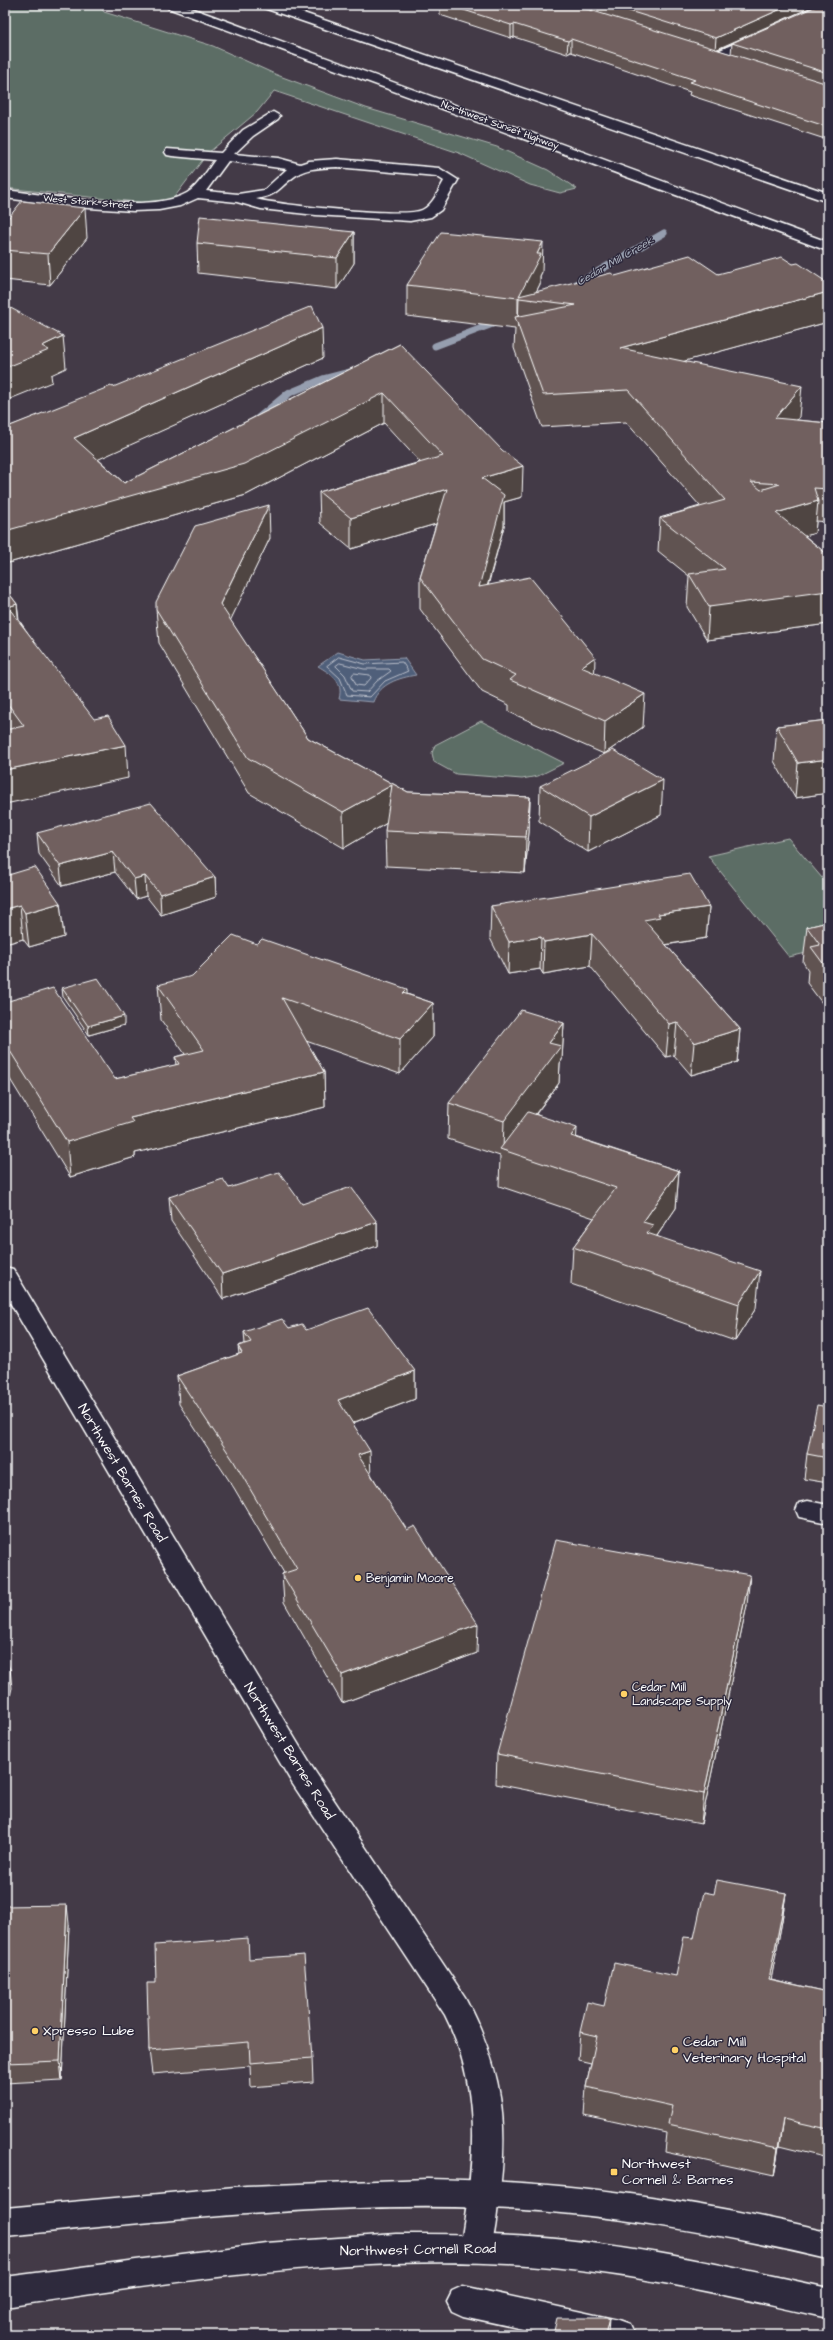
<svg xmlns="http://www.w3.org/2000/svg" width="833" height="2340" viewBox="0 0 833 2340" font-family="'Architects Daughter',sans-serif">
  <rect width="100%" height="100%" fill="#433a47"/>
  <filter id="ink" filterUnits="userSpaceOnUse"><feTurbulence type="fractalNoise" baseFrequency=".025" numOctaves="2"/><feDisplacementMap in="SourceGraphic" scale="8" xChannelSelector="R" yChannelSelector="G"/><feConvolveMatrix kernelMatrix="1 2 1 2 8 2 1 2 1" color-interpolation-filters="sRGB"/></filter>
  <g filter="url(#ink)">
    <!-- green -->
    <path fill="#5c6d65" stroke="#aeb6b2" d="M5,5H99L104,12L213,46L277,75L366,108L497,147L548,170L577,189L560,193L530,185L459,153L274,91L257,112L208,153L173,199L145,203L5,188Z
      M481,721L564,763L538,776L522,779L456,774L434,762L432,753L435,745Z
      M788,838L828,885V948L789,957L708,856Z"/>
    <!-- water -->
    <path fill="#505e7a" stroke="#969eaf" d="M338,652L365,660L404,658L416,675C399,678 380,683 373,702L339,699C344,681 331,674 318,666Z"/>
    <g fill="none" stroke-linecap="round" stroke-linejoin="round">
      <!-- shore -->
      <path stroke="#b9bfca" stroke-width="1" d="M339,657L365,664L402,662L408,671L385,681L370,697L347,695L340,678L327,666Z
        M340,663L364,669H389L391,671L377,681L367,692L352,691L345,675L336,666Z
        M354,673L370,675L371,678L364,686L356,685L352,676Z"/>
      <!-- stream-far1 -->
      <path stroke="#969eaf" stroke-width="7" d="M571,287L664,233
        M435,346L503,320
        M287,394L323,379L354,371"/>
      <!-- stream -->
      <path stroke="#969eaf" stroke-width="8" d="M255,421L289,393"/>
      <defs>
        <path id="minor" d="M759,33L763,34L765,37L763,40L721,59L717,60L711,56L713,53Z
          M273,112L280,116L278,119L253,136L234,154L278,158L300,164L309,161L337,159L439,168L458,180L441,210L431,217L410,221L316,215L261,209L237,202L198,198L180,206L159,210L133,211L75,207L5,198V190C50,195 149,215 187,193C199,186 207,170 215,160L172,156L167,155L165,152L167,149L221,153L243,130ZM228,161L287,169L264,190L238,194L206,191ZM337,167L436,176L444,181C438,191 433,205 422,210C406,218 277,205 256,199C279,195 278,188 295,176C307,167 323,168 337,167Z
          M5,1267L13,1269L312,1767L465,1997C503,2070 510,2124 498,2204C496,2223 494,2241 487,2258L476,2262L465,2258L460,2248C474,2168 483,2090 445,2015L292,1783L5,1294Z
          M808,1501L828,1505V1523L799,1517L796,1510L799,1503Z
          M463,2286L618,2320L629,2324L634,2335H550L463,2316L452,2311L447,2301L452,2291Z"/>
        <path id="major" d="M427,2179C567,2181 691,2199 828,2231V2259C716,2233 602,2212 487,2208C326,2202 165,2221 5,2236V2208L246,2186Z
          M396,2234C453,2234 510,2234 566,2240C654,2249 741,2269 828,2288V2318C729,2296 630,2272 528,2265C353,2253 178,2281 5,2307V2277L266,2243Z"/>
        <path id="highway" d="M166,5H183L828,242V251L168,8Z
          M262,5H280L828,193V202L264,8Z"/>
      </defs>
      <!-- minor casing -->
      <use href="#minor" stroke="#fff" stroke-width="3"/>
      <!-- major casing -->
      <use href="#major" stroke="#fff" stroke-width="3"/>
      <!-- highway casing -->
      <use href="#highway" stroke="#fff" stroke-width="3"/>
      <!-- minor -->
      <use href="#minor" fill="#2f2a3d" fill-rule="evenodd"/>
      <!-- major -->
      <use href="#major" fill="#2f2a3d" fill-rule="evenodd"/>
      <!-- highway -->
      <use href="#highway" fill="#2f2a3d" fill-rule="evenodd"/>
    </g>
    <!-- wall -->
    <path fill="#615351" stroke="#fff" d="M440,5H816L717,50L731,54L732,43L828,5V140L689,95L690,92L571,52L567,54L514,37L511,38L440,15Z
      M5,222L87,238L50,285L5,280Z
      M354,232V263L337,289L198,273L197,243Z
      M793,264L828,283V322L684,361L799,417L797,420L828,423V522L816,521L815,533L805,536L828,555L827,574L828,573V624L707,640L687,607L689,576L658,551L660,518L700,506L626,422L542,427L514,348L515,329L407,316V285L542,272L540,276V284L536,292L615,276L718,274Z
      M400,344L522,497L504,502V526L488,586L595,673L643,727L604,754L509,712V705L482,692L420,609V577L436,524L351,549L320,523L319,492L420,462L384,423L246,495L5,564V428L113,387L323,358L98,459L124,483Z
      M270,538L230,620L308,738L408,792L530,797L529,832L525,873L386,866L385,831L387,823L344,848L249,793L159,643L156,609Z
      M5,588L17,604L19,620L128,778L6,730L5,728Z
      M828,720V793L795,798L774,761L777,726Z
      M540,786L661,815L588,852L539,821Z
      M37,833L215,877L216,897L161,915L146,896L136,899L115,872L62,886L39,854Z
      M5,876L60,903L64,937L29,947L23,939L5,944Z
      M491,906L709,907L706,938L666,945L740,1029L737,1062L691,1075L674,1055L666,1057L590,966L543,974L540,969L508,974L490,938Z
      M828,922V1011L807,983L808,970L803,962L807,927Z
      M158,985L407,994L433,1003V1037L400,1074L306,1041L324,1072L325,1107L135,1153V1157L70,1177L5,1071V1002L115,1079L176,1065L175,1057L185,1054L161,1020Z
      M62,988L124,1025L89,1035L63,997Z
      M564,1023L562,1060L560,1063L559,1083L536,1114L576,1137L679,1171L676,1208L657,1236L756,1308L735,1341L571,1284L573,1247L594,1218L499,1186L500,1156L448,1139L449,1103Z
      M229,1188L302,1204L377,1222V1246L223,1299L171,1221L169,1197Z
      M289,1328L306,1330L415,1371V1399L353,1423L371,1474L477,1653L342,1703L284,1602L282,1574L284,1573L234,1488L179,1404L177,1376L239,1354L238,1346L245,1344L244,1332Z
      M828,1407V1483L804,1479L807,1454Z
      M747,1605L701,1824L496,1784L497,1754Z
      M828,1836V1846H827Z
      M786,1893L782,1921L771,1979L828,1992V2158L779,2146L774,2176L665,2152L667,2133L584,2115L586,2087L591,2063L578,2060L580,2032L604,2006L676,1976L714,1894Z
      M5,1906L69,1924L62,2080L5,2083Z
      M249,1959L312,2058L313,2082L251,2087L250,2066L152,2074L149,2050L156,1983Z"/>
    <!-- shaded-wall -->
    <path fill="#4f4442" stroke="#fff" d="M790,5H816L715,50L716,38Z
      M514,24V37L511,38V25Z
      M571,39V52L567,54L568,41Z
      M85,208L87,238L50,285L48,254Z
      M354,232V263L337,289V258Z
      M543,242L542,272L540,276V284L532,300L519,296L537,254Z
      M828,292V322L619,379L620,348Z
      M519,297L518,327V298Z
      M322,328L323,358L77,469L74,438Z
      M63,336L66,368L51,375L52,382L5,401V368L42,346Z
      M802,386L799,417L773,450L775,418Z
      M384,393V423L246,495L5,564V531Z
      M523,466L522,497L504,502V526L478,619L482,478Z
      M447,489L446,521L351,549V518Z
      M818,501L815,533L773,546L776,513Z
      M269,505L270,538L222,638L220,604Z
      M828,561L826,589L828,591V624L707,640L709,607L825,575Z
      M17,604L20,637L8,607Z
      M595,657L594,690L581,667Z
      M645,694L643,727L604,754L605,721Z
      M126,745L128,778L5,804V770Z
      M828,759V793L795,798L798,763Z
      M663,780L661,815L588,852L589,817Z
      M392,785V820L344,848L343,812Z
      M530,797L529,832L525,873L526,837Z
      M113,852L115,872L62,886L60,866Z
      M145,876L146,896L136,899L134,879Z
      M215,877L216,897L161,915L160,894Z
      M60,903L64,937L29,947L25,913Z
      M20,905L23,939L5,944V909Z
      M709,907L706,938L658,946L644,920L658,914Z
      M592,934L590,966L543,974L544,942Z
      M541,937L540,969L508,974L509,942Z
      M407,989V1023L403,993Z
      M433,1003V1037L400,1074V1039Z
      M124,1016V1025L89,1035L88,1026Z
      M677,1022L674,1055L666,1057L669,1024Z
      M564,1023L562,1060L560,1063L559,1083L507,1151L503,1150L504,1121L549,1043Z
      M740,1029L737,1062L691,1075L694,1043Z
      M324,1072L325,1107L135,1153V1157L70,1177L67,1142L130,1118Z
      M577,1128L575,1165L570,1172L571,1136Z
      M679,1171L676,1208L652,1243L643,1222Z
      M377,1222V1246L223,1299L222,1274Z
      M760,1271L756,1308L735,1341L739,1304Z
      M415,1371V1399L339,1428L338,1400Z
      M370,1451L371,1479L358,1455Z
      M750,1575L747,1605L701,1824L704,1794Z
      M478,1624L477,1653L342,1703V1675Z
      M10,1669L12,1688L5,1715V1686Z
      M786,1893L782,1921L766,2007L769,1979Z
      M67,1905L69,1924L62,2080L60,2061Z
      M783,2119L779,2146L774,2176L778,2148Z
      M609,2318L608,2335H605Z"/>
    <!-- building -->
    <path fill="#71615e" stroke="#fff" fill-rule="evenodd" d="M448,5H574L828,84V127L690,82L695,80L571,39L568,41L514,24L511,25Z
      M610,5H790L716,38Z
      M819,5H828V73L732,43Z
      M22,201L85,208L48,254L5,250V222Z
      M200,216L354,232L337,258L197,243Z
      M441,232L543,242L537,254H541L519,296L611,273L615,276L690,255L718,274L782,257L793,264L798,263L828,283V292L620,348L802,386L775,418L828,423V489L814,488L818,501L776,513L828,555V561L825,575L828,573V591L709,607L689,574L725,569L660,518L725,500L628,390L543,395L515,317L576,305L519,298V297L518,298L407,285ZM751,482L780,484L761,490Z
      M5,305L63,336L42,346L49,350L5,368Z
      M312,306L322,328L74,438L124,483L400,344L502,450L523,466L482,478L504,495L479,587L530,577L595,657L581,667L645,694L605,721L510,680L516,675L482,659L420,577L447,489L351,518L319,492L443,456L384,393L244,464L5,531V428L111,386L113,387Z
      M269,505L220,604L308,738L408,792L530,797L526,837L385,831L392,785L343,812L248,758L156,609V602L195,526Z
      M5,588L17,604L8,607L94,719L108,716L126,745L5,770V730L24,726L5,700Z
      M828,720V759L798,763L777,726Z
      M613,750L663,780L589,817L540,786Z
      M151,803L215,877L160,894L145,876L134,879L113,852L60,866L37,833Z
      M35,867L60,903L25,913L20,905L5,909V876Z
      M690,874L709,907L658,914L660,917L644,920L740,1029L694,1043L677,1022L669,1024L592,934L544,942L541,937L509,942L491,906Z
      M828,922V970L811,947L820,945L807,927Z
      M233,935L257,944L262,939L407,989L403,993L433,1003L400,1039L282,998L324,1072L130,1118L133,1122L67,1142L5,1043V1002L53,988L115,1079L179,1064L175,1057L204,1050L158,985L192,976Z
      M98,978L124,1016L88,1026L62,988Z
      M521,1010L564,1023L549,1043L561,1046L504,1121L449,1103Z
      M528,1112L577,1128L571,1136L679,1171L643,1222L653,1225L647,1233L760,1271L739,1304L573,1247L616,1188L500,1149Z
      M279,1172L302,1204L351,1187L377,1222L222,1274L169,1197L223,1179L229,1188Z
      M368,1308L415,1371L338,1400L370,1451L358,1455L407,1530L415,1526L478,1624L342,1675L282,1574L297,1569L233,1460L177,1376L242,1353L238,1346L251,1342L244,1332L282,1319L289,1328L302,1324L306,1330Z
      M817,1405L828,1407V1458L807,1454Z
      M556,1540L750,1575L704,1794L497,1754Z
      M5,1659L10,1669L5,1686Z
      M717,1880L786,1893L769,1979L828,1992V2129L783,2119L778,2148L668,2124L672,2106L586,2087L597,2036L580,2032L587,2002L604,2006L614,1963L676,1976L684,1937L694,1938L704,1892L714,1894Z
      M67,1905L60,2061L5,2063V1906Z
      M248,1938L249,1959L304,1955L312,2058L250,2063L249,2042L149,2050L147,1983H156L155,1945Z
      M557,2318H609L605,2335H553Z"/>
  </g>
  <!-- markers -->
  <g fill="#ffd166" stroke="#2f2a3d" stroke-width="1.5">
    <circle cx="358" cy="1578" r="4"/>
    <circle cx="624" cy="1694" r="4"/>
    <circle cx="35" cy="2031" r="4"/>
    <circle cx="675" cy="2050" r="4"/>
    <rect x="610" y="2168" width="8" height="8" rx="2"/>
  </g>
  <g text-anchor="middle" dominant-baseline="central" stroke-width="3" stroke-linejoin="round" paint-order="stroke">
    <!-- far-street labels -->
    <g font-size="10" fill="#fff" stroke="#2f2a3d">
      <text transform="translate(500 125) rotate(20)">Northwest Sunset Highway</text>
      <text transform="translate(88 202) rotate(5)">West Stark Street</text>
    </g>
    <!-- far-water labels -->
    <g font-size="11" font-style="italic" fill="#b0b7c3" stroke="#2f2a3d">
      <text transform="translate(615 261) rotate(-30)">Cedar Mill Creek</text>
    </g>
    <!-- poi labels -->
    <g font-size="12" fill="#fff" stroke="#2f2a3d" text-anchor="start">
      <text x="366" y="1578">Benjamin Moore</text>
      <text x="632" y="1687">Cedar Mill<tspan x="632" dy="14">Landscape Supply</tspan></text>
    </g>
    <!-- near-street labels -->
    <g font-size="14" fill="#fff" stroke="#2f2a3d">
      <text transform="translate(122 1473) rotate(59)">Northwest Barnes Road</text>
      <text transform="translate(289 1751) rotate(58)">Northwest Barnes Road</text>
      <text transform="translate(418 2250) rotate(-1)">Northwest Cornell Road</text>
    </g>
    <!-- near-poi labels -->
    <g font-size="14" fill="#fff" stroke="#2f2a3d" text-anchor="start">
      <text x="43" y="2031">Xpresso Lube</text>
      <text x="683" y="2042">Cedar Mill<tspan x="683" dy="16">Veterinary Hospital</tspan></text>
      <text x="622" y="2164">Northwest<tspan x="622" dy="16">Cornell &amp; Barnes</tspan></text>
    </g>
  </g>
  <!-- margin -->
  <rect width="833" height="2340" fill="none" stroke="#2f2a3d" stroke-width="20"/>
  <rect x="10" y="10" width="813" height="2320" fill="none" stroke="#fff" stroke-width="1.5" filter="url(#ink)"/>
</svg>
